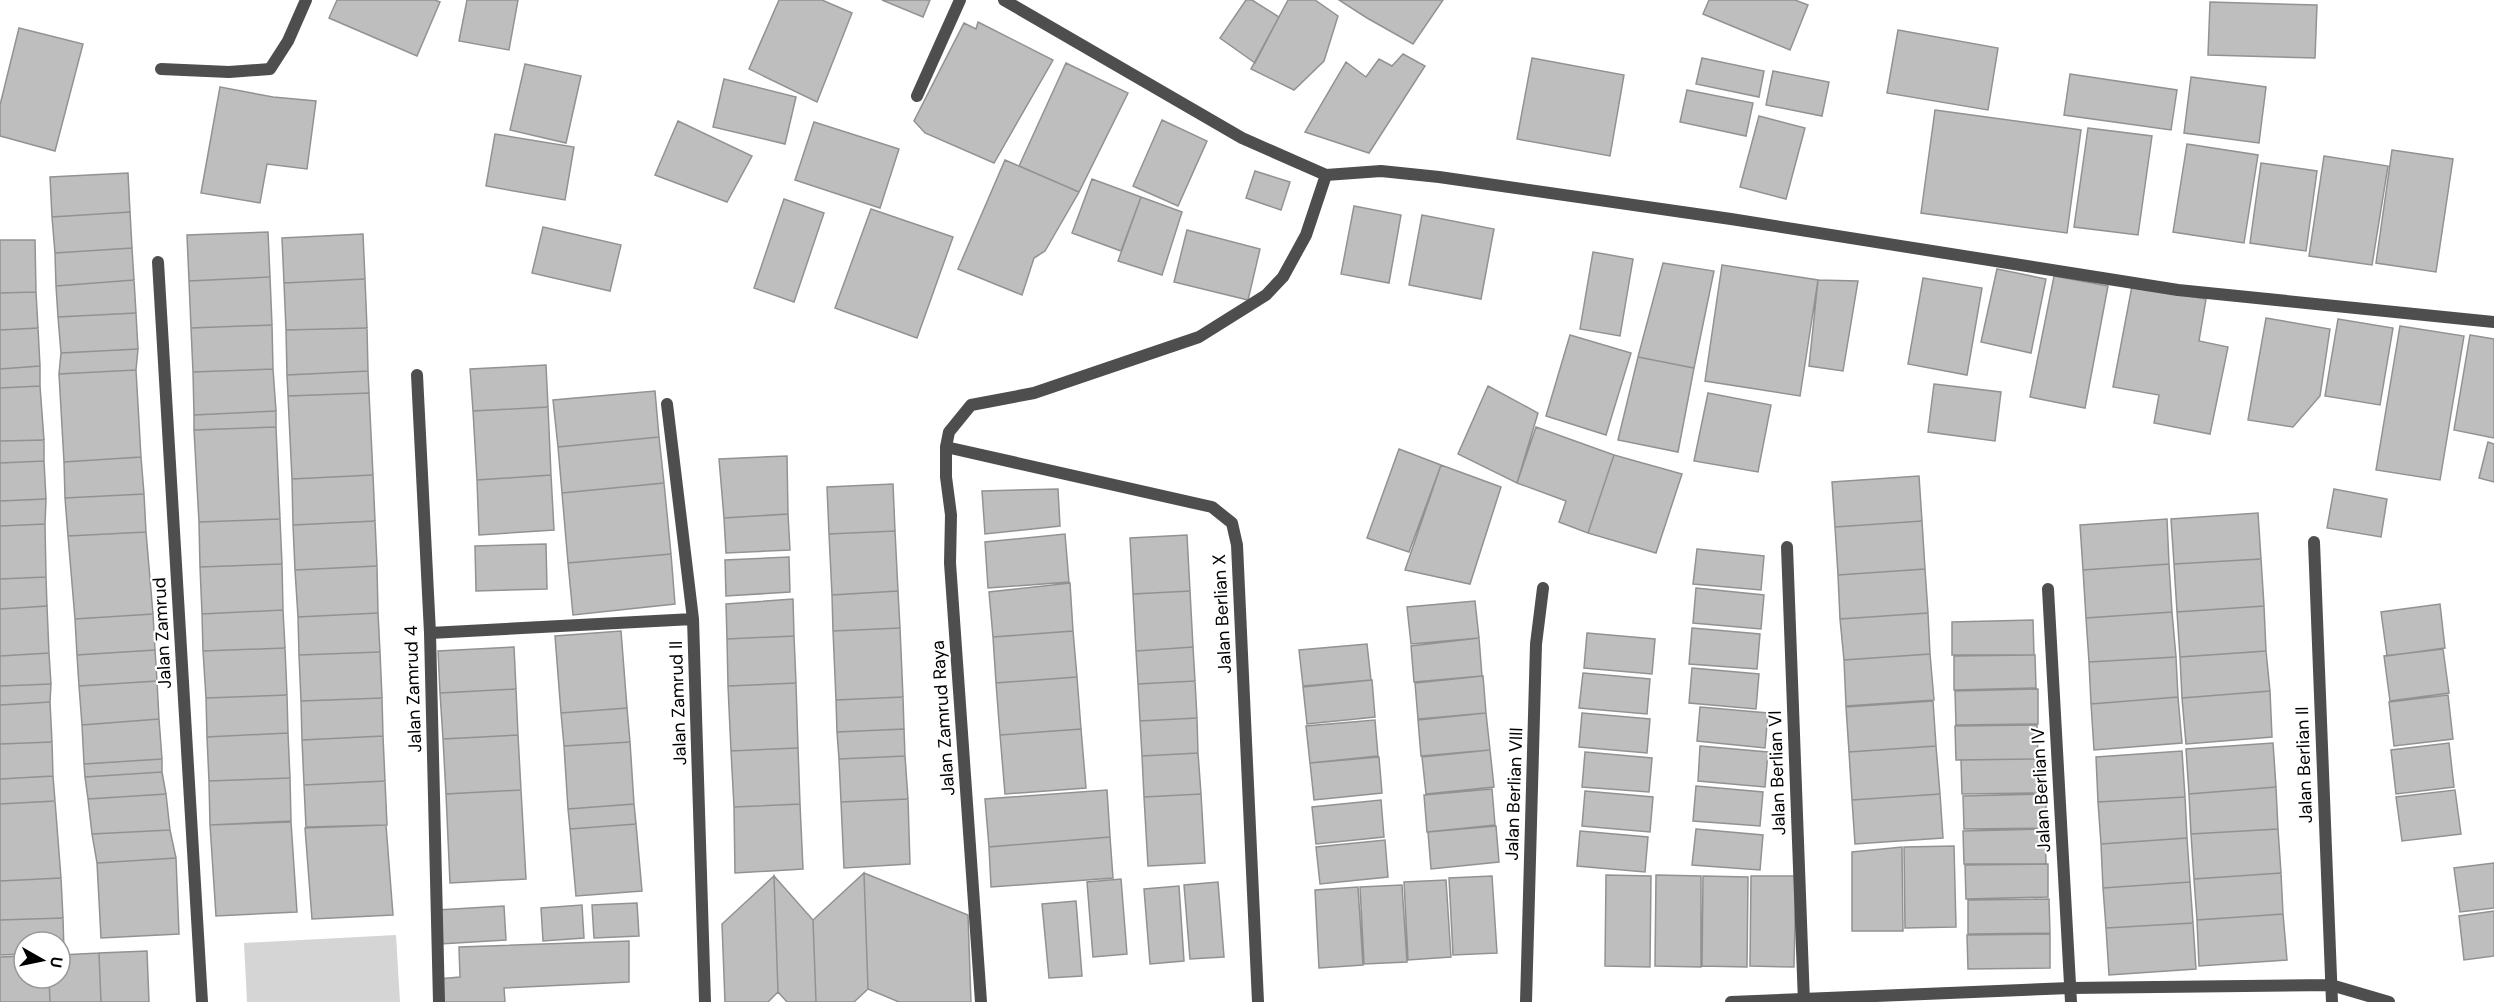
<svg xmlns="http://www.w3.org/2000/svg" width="2494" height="1002" viewBox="0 0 2494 1002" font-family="'DM Sans',sans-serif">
  <rect width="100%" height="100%" fill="#fff"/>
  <!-- green -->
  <path fill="#d5d5d5" d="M396,935L400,1002H247L244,943Z"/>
  <!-- building -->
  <path fill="#bebebe" stroke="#929292" stroke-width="1.5" d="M337,0H435L440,2L417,56L329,18Z
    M467,0H518L509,50L459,41Z
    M779,0H822L852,13L817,102L749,69Z
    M882,0H930L923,17Z
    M1246,0H1252L1279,17L1255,63L1220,38Z
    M1288,0H1315L1338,16L1324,61L1294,90L1251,69Z
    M1339,0H1443L1413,44L1367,18Z
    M1709,0H1795L1808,5L1790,50L1703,14Z
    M2210,2L2317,5L2315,58L2208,55Z
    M978,22L1053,60L994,163L925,133L914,121L964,23L976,29Z
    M19,28L83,44L55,151L0,136V105Z
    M1898,30L1998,48L1988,110L1887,93Z
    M1403,54L1425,66L1369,153L1305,132L1346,62L1366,77L1379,59L1392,66Z
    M1532,58L1624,75L1610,156L1517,139Z
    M1702,58L1764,71L1759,97L1696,84Z
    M1066,63L1128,93L1079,192L1019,166Z
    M525,64L581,76L566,143L510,130Z
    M1773,71L1829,82L1822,116L1766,105Z
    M2070,74L2177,90L2171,130L2064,115Z
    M2191,77L2266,87L2259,143L2184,133Z
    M724,79L796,97L785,144L713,127Z
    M220,87L273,97L316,101L307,169L267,164L260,203L201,193Z
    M1687,90L1753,103L1746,136L1680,122Z
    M1935,110L2081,130L2067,233L1921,213Z
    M1759,116L1805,128L1786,199L1740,187Z
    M1162,120L1207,141L1178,206L1133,186Z
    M678,121L752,156L727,202L655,175Z
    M814,122L899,149L880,208L795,180Z
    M2088,128L2152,136L2138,235L2074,227Z
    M495,134L574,147L565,200L486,186Z
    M2187,144L2258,155L2244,243L2173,232Z
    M2392,150L2453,159L2436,272L2376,263Z
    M2324,156L2388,166L2372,265L2309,256Z
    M1005,160L1079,192L1045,251L1034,258L1022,295L958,269Z
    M2261,163L2317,171L2306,251L2250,243Z
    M1255,171L1290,182L1281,210L1246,198Z
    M128,173L130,212L52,217L50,177Z
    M1092,179L1141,197L1121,251L1072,233Z
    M1141,197L1182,212L1162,275L1118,261Z
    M784,199L824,213L794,302L754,288Z
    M1354,206L1401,215L1389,283L1341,274Z
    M871,209L953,237L917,338L835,308Z
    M130,212L132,248L55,253L52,217Z
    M1422,215L1494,229L1481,299L1409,285Z
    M543,227L621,245L610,291L532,273Z
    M1187,230L1260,249L1248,300L1174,282Z
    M268,232L270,277L189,281L187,235Z
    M363,234L365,279L284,283L282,238Z
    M0,240H35L36,292L0,293Z
    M132,248L134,280L56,286L55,253Z
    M1593,252L1633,259L1620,336L1580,329Z
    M1663,263L1714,271L1694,368L1638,357Z
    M1722,265L1818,280L1800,396L1705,381Z
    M1997,269L2046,279L2031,353L1981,342Z
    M2054,276L2108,286L2085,408L2030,397Z
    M270,277L272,325L191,328L189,281Z
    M1923,278L1982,288L1967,375L1908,364Z
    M365,279L367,328L286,330L284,283Z
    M134,280L136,313L58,317L56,286Z
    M1818,280L1858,281L1843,371L1809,366Z
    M2132,286L2206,299L2199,341L2228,347L2210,434L2154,423L2159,395L2113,387Z
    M36,292L38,328L0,330V293Z
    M136,313L138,349L61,353L58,317Z
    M2266,318L2330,329L2320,396L2293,427L2248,420Z
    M2338,319L2393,328L2380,405L2325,396Z
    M272,325L273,369L193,372L191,328Z
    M2400,326L2464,336L2440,480L2376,470Z
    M38,328L40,366L0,369V330Z
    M367,328L368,371L287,375L286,330Z
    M1570,335L1631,353L1606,435L1546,416Z
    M2470,335L2494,339V438L2454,430Z
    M138,349L136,370L59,374L61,353Z
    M1638,357L1694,368L1678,452L1618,440Z
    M546,365L548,407L473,411L470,369Z
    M40,366V386L0,388V369Z
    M273,369L276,411L194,415L193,372Z
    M136,370L141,457L64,462L59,374Z
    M368,371L369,393L288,396L287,375Z
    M1934,384L2001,392L1995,441L1928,432Z
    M40,386L44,440L0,441V388Z
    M1488,386L1538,413L1517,483L1458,454Z
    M655,391L659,437L558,447L553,400Z
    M369,393L373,475L292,479L288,396Z
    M1708,393L1771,405L1758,472L1694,461Z
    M548,407L551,475L477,480L473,411Z
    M276,411V427L194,430V415Z
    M276,427L280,519L199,522L194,430Z
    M1536,427L1614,455L1588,533L1559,522L1566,501L1517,483Z
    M659,437L664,483L562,493L558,447Z
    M44,440V461L0,463V441Z
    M2488,442L2494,444V482L2479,478Z
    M1399,449L1441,465L1409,552L1367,538Z
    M1614,455L1682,474L1656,553L1588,533Z
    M787,456L788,514L724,518L719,459Z
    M141,457L144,494L65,498L64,462Z
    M44,461L46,499L0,501V463Z
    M1441,465L1501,487L1470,584L1405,570Z
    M373,475L375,521L293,525L292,479Z
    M551,475L554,530L479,535L477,480Z
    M1919,476L1922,521L1835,527L1832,482Z
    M664,483L671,554L568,563L562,493Z
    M893,484L895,531L829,534L827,487Z
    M1058,489L1060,526L985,534L982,491Z
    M2334,489L2387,499L2381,537L2327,528Z
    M144,494L146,532L68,536L65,498Z
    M46,499L45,524L0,526V501Z
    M2258,513L2261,559L2174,564L2171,519Z
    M788,514L790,550L726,553L724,518Z
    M280,519L282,564L200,567L199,522Z
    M2167,519L2169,564L2083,570L2080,525Z
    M375,521L377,566L295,570L293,525Z
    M1922,521L1925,569L1838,575L1835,527Z
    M45,524L46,577L0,579V526Z
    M895,531L898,591L832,595L829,534Z
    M146,532L153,614L75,619L68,536Z
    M1065,534L1069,582L988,588L985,542Z
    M1187,535L1190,591L1133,594L1130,538Z
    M546,544L547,589L476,591L475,546Z
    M1697,549L1764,556L1761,590L1693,584Z
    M671,554L675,604L573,615L568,563Z
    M789,557L790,592L726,596L725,560Z
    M2261,559L2264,606L2177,612L2174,564Z
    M282,564L283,610L202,614L200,567Z
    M2169,564L2172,612L2086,618L2083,570Z
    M377,566L378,613L298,617L295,570Z
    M1925,569L1928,613L1840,619L1838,575Z
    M46,577L47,606L0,609V579Z
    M1070,583L1073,631L993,637L989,592Z
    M1696,588L1764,595L1761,629L1693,623Z
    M898,591L900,628L833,631L832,595Z
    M1190,591L1193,647L1136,651L1133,594Z
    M793,599L794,636L727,639L726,604Z
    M1475,601L1479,638L1411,644L1407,607Z
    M2440,604L2445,648L2387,656L2381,612Z
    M47,606L49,653L0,656V609Z
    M2264,606L2266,651L2180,657L2177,612Z
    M283,610L285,648L203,651L202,614Z
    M2172,612L2176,657L2089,662L2086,618Z
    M378,613L380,652L299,655L298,617Z
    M1928,613L1930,654L1844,660L1840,619Z
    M153,614L155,650L77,655L75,619Z
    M2033,620L2034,655H1952V622Z
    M900,628L903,697L836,700L833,631Z
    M1692,628L1760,634L1757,669L1689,664Z
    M621,631L627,708L561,713L555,636Z
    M1073,631L1077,677L996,683L993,637Z
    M1587,633L1655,639L1652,674L1584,668Z
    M794,636L796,683L728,686L727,639Z
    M1479,638L1482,676L1414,682L1411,646Z
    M1367,644L1371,680L1303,686L1299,650Z
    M514,647L516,689L440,693L438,651Z
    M1193,647L1195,681L1138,684L1136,651Z
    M285,648L287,695L206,698L203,651Z
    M2443,649L2449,693L2390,701L2384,656Z
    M155,650L157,681L79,686L77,655Z
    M2266,651L2270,691L2182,698L2180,657Z
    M380,652L382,698L301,701L299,655Z
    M49,653L51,684L0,686V656Z
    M1930,654L1934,700L1846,706L1844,660Z
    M2035,655L2036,688L1954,690V656Z
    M2176,657L2178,697L2091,704L2089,662Z
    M1692,668L1759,674L1756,709L1689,703Z
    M1583,673L1650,679L1647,714L1579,708Z
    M1483,676L1486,713L1418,719L1415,683Z
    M1077,677L1081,729L1000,735L996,683Z
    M1372,680L1375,717L1307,724L1303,687Z
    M157,681L159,719L82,725L79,686Z
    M1195,681L1197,718L1140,721L1138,684Z
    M796,683L798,748L731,751L728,686Z
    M51,684L50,702L0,705V686Z
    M516,689L518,735L443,739L440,693Z
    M2038,689V724L1956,725L1955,691Z
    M2270,691L2272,737L2186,744L2182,698Z
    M287,695L288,733L207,737L206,698Z
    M2448,695L2453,739L2394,746L2389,702Z
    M903,697L904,729L837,732L836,700Z
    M2178,697L2182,743L2094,750L2091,704Z
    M382,698L383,736L302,740L301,701Z
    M1933,701L1936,746L1849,752L1846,707Z
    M50,702L52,742L0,744V705Z
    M1700,707L1768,713L1765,748L1697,741Z
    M627,708L630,742L564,746L561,713Z
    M1486,713L1490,750L1421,756L1418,720Z
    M1582,713L1650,719L1647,753L1579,747Z
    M1197,718L1198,753L1142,756L1140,721Z
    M159,719L162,759L84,764L82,725Z
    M1375,720L1378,756L1310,763L1306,726Z
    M2037,725L2038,759L1956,760L1955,726Z
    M904,729L905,756L839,759L837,732Z
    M1081,729L1086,788L1005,794L1000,735Z
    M288,733L290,778L209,781L207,737Z
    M518,735L521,790L446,794L443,739Z
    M383,736L385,781L304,785L302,740Z
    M52,742L53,776L0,779V744Z
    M630,742L634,804L568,809L564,746Z
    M2273,743L2276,787L2189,794L2186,749Z
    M2449,743L2454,787L2396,794L2391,750Z
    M1700,746L1768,752L1765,787L1698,781Z
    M1936,746L1940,794L1852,800L1849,752Z
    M798,748L800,804L734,807L731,751Z
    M1490,750L1494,787L1426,794L1422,757Z
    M2182,751L2185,797L2098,802L2096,757Z
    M1585,752L1652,758L1649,792L1582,787Z
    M1198,753L1201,794L1144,797L1142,756Z
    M905,756L908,799L841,802L839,759Z
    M1379,757L1382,793L1314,800L1310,763Z
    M162,759V772L85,777L84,764Z
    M2043,759V793L1962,794L1961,760Z
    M162,772L166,794L88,799L85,777Z
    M53,776L55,801L0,804V779Z
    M290,778L291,821L210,825L209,781Z
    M385,781L387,825L306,827L304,785Z
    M1696,786L1763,792L1760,826L1693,821Z
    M2276,787L2278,829L2191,834L2189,794Z
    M1492,789L1495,825L1427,832L1424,795Z
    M521,790L526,879L450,883L446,794Z
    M1107,790L1110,837L989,847L985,799Z
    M2455,790L2461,834L2402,841L2396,797Z
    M1585,791L1653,797L1650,832L1582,826Z
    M166,794L170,830L92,834L88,799Z
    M1201,794L1205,863L1148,866L1144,797Z
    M1940,794L1943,838L1855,844L1852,800Z
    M2046,794V828L1964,829L1963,796Z
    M2185,797L2187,838L2101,844L2098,802Z
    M908,799L910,864L844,868L841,802Z
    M1381,800L1384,837L1316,844L1312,807Z
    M55,801L61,878L0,881V804Z
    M634,804L636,824L570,829L568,809Z
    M800,804L803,869L735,873L734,807Z
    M291,821V822L210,825Z
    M291,822L297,912L216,916L210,825Z
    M636,824L642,891L576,896L570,829Z
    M386,825L393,915L312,919L305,828Z
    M1496,826L1499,862L1431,869L1428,832Z
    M1696,829L1763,835L1760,870L1692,865Z
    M2045,829L2046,864H1964L1963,831Z
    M2278,829L2281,873L2194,879L2191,834Z
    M170,830L176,858L97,863L92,834Z
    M1580,831L1648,837L1645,872L1577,866Z
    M1110,837L1113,878L991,887L989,847Z
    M2187,838L2190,882L2103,888L2101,844Z
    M1385,840L1388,877L1320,884L1316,847Z
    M1954,846L1956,927L1905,928L1904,847Z
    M1902,847L1903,931H1852V852Z
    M176,858L179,934L101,938L97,863Z
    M2494,863V908L2460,912L2454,868Z
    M2048,864V897L1966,899L1965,865Z
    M864,873L968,915L971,1002H899L868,989Z
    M864,873L868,989L854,1002H816L813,920Z
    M2281,873L2283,914L2197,920L2194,879Z
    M1606,875L1651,876L1650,967L1605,966Z
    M1656,875L1701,876V967L1655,966Z
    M774,876L813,920L816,1002H787L778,992Z
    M774,876L778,992L768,1002H725L722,924Z
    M1492,876L1497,953L1453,955L1449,878Z
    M1703,876L1748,877L1747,967L1702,966Z
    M1751,876H1796L1794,967L1750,966Z
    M61,878L63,918L0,920V881Z
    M1121,879L1127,954L1093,957L1087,882Z
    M1446,880L1451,957L1408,960L1404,882Z
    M1218,882L1224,957L1190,959L1184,885Z
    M2190,882L2193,923L2106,928L2103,888Z
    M1402,885L1407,962L1364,964L1360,887Z
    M1179,886L1184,961L1150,964L1144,889Z
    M1358,887L1363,965L1319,968L1315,890Z
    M2049,899L2050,933L1968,934V900Z
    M1076,901L1082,976L1049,978L1042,904Z
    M637,903L639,936L594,938L592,905Z
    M582,905L584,938L543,941L541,908Z
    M504,906L506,940L440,944L437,910Z
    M2494,911V956L2464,960L2459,916Z
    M2283,914L2287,960L2199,966L2197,920Z
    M63,918L64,952H60V942H24V954L0,955V920Z
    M2193,923L2196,969L2109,975L2106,928Z
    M2050,934V968L1968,969L1967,935Z
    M629,941V982L504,988L505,1002H440L438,979L460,977L459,947Z
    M147,951L149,1002H101L99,953Z
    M99,953L101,1002H50L49,978H60V955Z
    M24,956V978H49L50,1002H0V957Z"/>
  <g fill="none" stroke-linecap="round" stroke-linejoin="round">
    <!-- street -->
    <path stroke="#4e4e4e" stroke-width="12" d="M1004,0L1242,138L1326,175L1381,171L1439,177L1731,219L2178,290L2494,322
      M161,69L229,72L270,69L288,41L306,0
      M917,96L960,0
      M158,262L202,1002
      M417,375L430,633L439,1002
      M667,404L693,619L705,1002
      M946,447L1212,507L1232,523L1237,545L1258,1002
      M2314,542L2332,1002
      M1787,547L1804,1002
      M2048,589L2071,1002
      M430,633L693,619
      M981,1002L950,563L951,515L946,477V447L949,432L971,405L1034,393L1199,337L1266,295L1283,277L1306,235L1326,175
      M1526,1002L1536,644L1543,588
      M1731,1002L2070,988L2331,985L2389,1002"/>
  </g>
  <g text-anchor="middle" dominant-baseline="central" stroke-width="4.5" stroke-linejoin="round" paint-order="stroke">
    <!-- street labels -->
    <g font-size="18" fill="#000" stroke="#fff">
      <text transform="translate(1222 614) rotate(-93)">Jalan Berlian X</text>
      <text transform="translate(162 633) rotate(-93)">Jalan Zamrud</text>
      <text transform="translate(413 689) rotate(-92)">Jalan Zamrud 4</text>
      <text transform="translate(678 703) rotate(-92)">Jalan Zamrud II</text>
      <text transform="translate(943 718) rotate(-94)">Jalan Zamrud Raya</text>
      <text transform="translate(2304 765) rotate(-92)">Jalan Berlian II</text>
      <text transform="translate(1777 773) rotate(-92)">Jalan Berlian VI</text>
      <text transform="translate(2041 790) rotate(-93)">Jalan Berlian IV</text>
      <text transform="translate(1514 794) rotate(-88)">Jalan Berlian VIII</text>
    </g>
  </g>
  <!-- north arrow -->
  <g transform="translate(42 960) rotate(99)"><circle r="28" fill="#ffffff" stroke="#999999" stroke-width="1.5"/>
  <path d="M0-4.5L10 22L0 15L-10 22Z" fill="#000000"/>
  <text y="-9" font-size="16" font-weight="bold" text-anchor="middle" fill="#000000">U</text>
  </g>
</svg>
